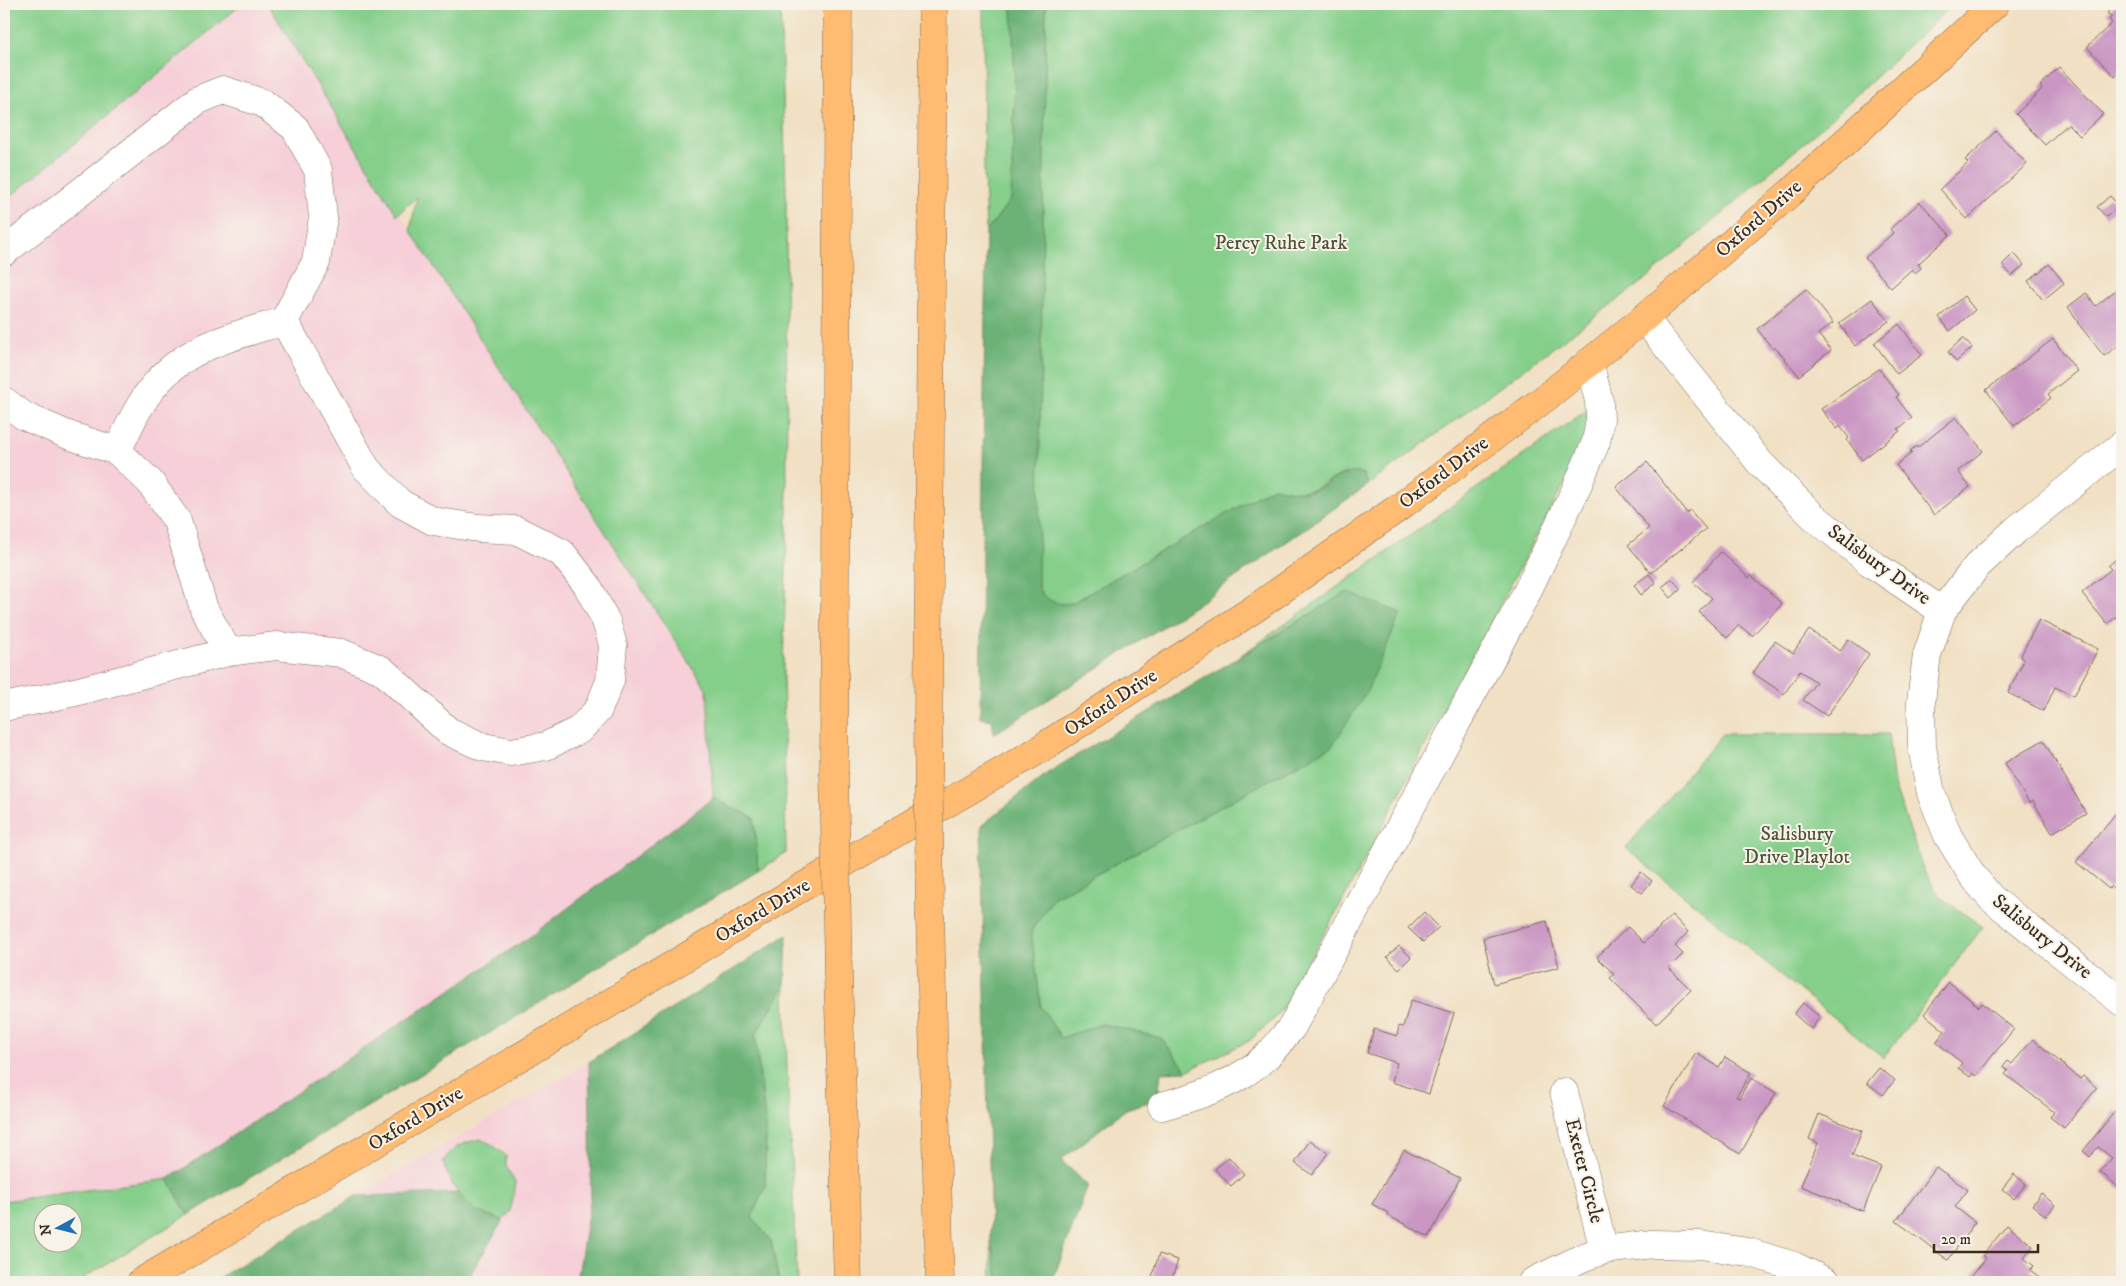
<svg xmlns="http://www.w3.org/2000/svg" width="2126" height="1286" viewBox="0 0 2126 1286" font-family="'IM FELL DW Pica',serif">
  <rect width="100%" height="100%" fill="#f7f3e8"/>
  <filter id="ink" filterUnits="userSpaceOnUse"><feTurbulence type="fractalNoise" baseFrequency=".02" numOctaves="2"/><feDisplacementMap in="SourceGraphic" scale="10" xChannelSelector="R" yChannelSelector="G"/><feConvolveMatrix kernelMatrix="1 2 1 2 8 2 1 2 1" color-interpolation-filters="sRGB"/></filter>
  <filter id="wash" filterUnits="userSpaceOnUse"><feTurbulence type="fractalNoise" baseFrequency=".0096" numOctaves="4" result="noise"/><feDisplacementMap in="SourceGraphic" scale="20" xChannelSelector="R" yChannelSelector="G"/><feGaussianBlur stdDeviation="1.12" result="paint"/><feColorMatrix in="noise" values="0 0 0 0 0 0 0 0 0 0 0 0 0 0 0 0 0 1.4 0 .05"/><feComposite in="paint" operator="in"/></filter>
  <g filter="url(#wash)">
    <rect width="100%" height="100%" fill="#f1e0c3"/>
    <!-- built -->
    <path fill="#f6cfd8" d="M242,4H268L410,230L707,690L713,798L531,936L168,1179L4,1201V202Z
      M589,1062L591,1195L577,1282H466L503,1220L476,1211L458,1193L356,1196Z"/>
    <!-- green -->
    <path fill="#85cf8b" stroke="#607c54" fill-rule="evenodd" d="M4,4H242L4,202Z
      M268,4H780L786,187L787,537L783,668L786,853L758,871L754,818L713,798L707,690L410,230L417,197L397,215Z
      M983,4H1012L1015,89L1011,199L986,232L984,174Z
      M1046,4H1953L1820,129L1647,278L1368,485L1363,474L1344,473L1314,489L1294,492L1273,487L1072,603C1051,607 1039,599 1037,577Z
      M1590,408L1586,440L1569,475L1341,904L1278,1015L1249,1041L1187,1071L1161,1038L1102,1024L1061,1038L1041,1007L1031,931L1053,898L1332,746L1347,592L1237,658Z
      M1722,734H1888L1894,785L1924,871L1940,897L1983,927L1883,1058L1626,848Z
      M785,985L787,1068L797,1282H779L771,1241L752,1217L765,1186L766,1126L755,1035Z
      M480,1139L491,1144L506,1156V1166L516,1184L510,1212L503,1220C494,1218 484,1216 476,1211C461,1201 448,1180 443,1162C454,1145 461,1144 480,1139Z
      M168,1179L188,1215L77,1282H4V1201ZM42,1214H72V1244H42Z
      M991,1241L999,1282H992Z"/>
    <!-- forest -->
    <path fill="#6cb277" stroke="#546e4a" d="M1012,4H1046L1038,590C1049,601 1057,606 1072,603L1273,487C1287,490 1302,494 1316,489C1333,482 1344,468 1363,474L1368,485L1189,610L994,734L992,720L980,718L986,232L1011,199L1015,89Z
      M1347,592L1401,613L1367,691L1332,746L1053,898L1031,931L1041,1007L1061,1038L1102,1024L1161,1038L1187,1071L1161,1072L1158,1099L1126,1109L1061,1160L1088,1186L1052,1282H999L991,1241L981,826L1049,772Z
      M713,798L754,818L758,871L188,1215L168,1179L531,936Z
      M787,935L785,985L755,1035L766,1126L765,1186L752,1217L771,1241L779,1282H577L591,1195L589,1062Z
      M458,1193L476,1211L503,1220L466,1282H212L356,1196Z"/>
    <g id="blocks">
      <!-- building -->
      <path fill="#ca97c4" d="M2116,4H2122V70L2115,77L2087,47L2112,23L2109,19L2112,17L2107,13Z
        M2059,67L2103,114L2080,136L2068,124L2045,145L2016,114L2042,89L2040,86Z
        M1996,131L2027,164L1967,219L1940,189L1968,163L1965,160Z
        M2110,196L2119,206L2106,217L2097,207Z
        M1920,202L1950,235L1918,264L1921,268L1915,273L1912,269L1891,288L1865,258L1893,233L1890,229Z
        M2014,253L2024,265L2012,276L2002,265Z
        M2049,264L2064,283L2043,300L2028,281Z
        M2122,285V343L2104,356L2077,322L2078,321L2068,307L2086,293L2096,306Z
        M1806,289L1833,323L1818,334L1831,350L1799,376L1775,347L1773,349L1757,329Z
        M1964,296L1975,310L1950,331L1939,317Z
        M1872,299L1889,321L1855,346L1839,323Z
        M1899,324L1922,355L1897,374L1874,343Z
        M1963,338L1972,348L1956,362L1948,352Z
        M2053,339L2077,371L2048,394L2051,398L2014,426L1986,390Z
        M1879,369L1899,395L1896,397L1912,418L1898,429L1900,431L1862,460L1847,440L1849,438L1840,426L1837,429L1821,409Z
        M1956,417L1983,451L1958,471L1970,487L1934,515L1896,465L1912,453L1910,451L1916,446L1917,448Z
        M1647,462L1687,513L1690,510L1706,529L1651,573L1628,545L1649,528L1616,487Z
        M1721,552L1749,578L1751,575L1782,604L1752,636L1739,625L1727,638L1699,612L1712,598L1693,582Z
        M2122,554V617L2120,614L2107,624L2082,593L2111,569L2108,566Z
        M1649,574L1656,583L1641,595L1634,585Z
        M1672,579L1681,589L1671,598L1662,587Z
        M2039,620L2098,649L2074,696L2055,687L2044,711L2008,693L2024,660L2020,657Z
        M1809,630L1840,651L1848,639L1869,654L1827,716L1803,700L1816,682L1800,671L1784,694L1753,673L1775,641L1793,653Z
        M2043,740L2086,813L2052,833L2033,801L2029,803L2005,763Z
        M2116,813L2122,818V895L2111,886L2109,889L2076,862Z
        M1641,872L1652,881L1642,893L1631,885Z
        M1424,912L1439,927L1423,942L1408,928Z
        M1672,915L1688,932L1675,946L1683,954L1669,968L1691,990L1656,1024L1610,978L1614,974L1597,957L1628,927L1644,943Z
        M1547,921L1559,967L1494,984L1483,938Z
        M1399,946L1411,957L1399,969L1387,957Z
        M1949,982L1979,1007L1982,1003L2014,1029L1976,1076L1973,1073L1970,1077L1958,1068L1962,1063L1936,1042L1945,1031L1924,1014Z
        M1411,1000L1454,1013L1429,1094L1392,1082L1397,1063L1367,1053L1374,1029L1397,1036L1399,1026L1403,1027Z
        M1803,1003L1820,1017L1811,1029L1794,1014Z
        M2033,1039L2080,1079L2083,1076L2097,1088L2064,1128L2050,1117L2054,1112L2005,1074L2008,1071L2003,1067L2008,1061L2012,1064Z
        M1696,1053L1719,1067L1725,1057L1751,1073L1736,1097L1739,1098L1751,1078L1776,1093L1740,1154L1664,1106Z
        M1879,1068L1895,1080L1883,1095L1867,1083Z
        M2116,1110L2122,1114V1190L2100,1172L2112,1158L2098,1147L2090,1157L2083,1151Z
        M1819,1114L1862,1131L1852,1156L1881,1167L1863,1211L1801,1186L1818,1143L1809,1139Z
        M1310,1140L1328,1153L1312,1175L1295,1163Z
        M1404,1150L1460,1178L1429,1237L1387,1215L1388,1213L1372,1204Z
        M1229,1157L1244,1174L1231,1186L1215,1169Z
        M1936,1167L1968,1190L1955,1207L1975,1222L1948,1260L1896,1221Z
        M2014,1174L2026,1184L2014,1199L2002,1189Z
        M2041,1193L2055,1205L2046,1216L2032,1205Z
        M2007,1225L2033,1246L2024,1258L2034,1266L2030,1270L2046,1282H1972L1969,1280L1986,1258L1982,1256Z
        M1159,1254L1178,1260L1171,1282L1151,1280Z"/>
    </g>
  </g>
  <g filter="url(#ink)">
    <use href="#blocks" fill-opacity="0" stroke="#7b6a58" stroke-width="1"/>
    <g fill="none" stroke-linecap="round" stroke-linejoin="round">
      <defs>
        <path id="minor" d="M4,252L198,100L223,90L263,103L295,128L318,170L323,217L316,262L284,321L366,468L400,503L433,521L478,528L516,530L562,553L587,585L606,621L613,645L610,681L598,710L579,730L546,746L511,752L483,747L448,731L382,670L341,653L276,646L228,652L75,692L4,707
          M1644,318L1760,463L1813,516L1871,563L1942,611
          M4,401L24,416L68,435L117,451L150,482L177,521L204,609L228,652
          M2122,445L2016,530L1977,566L1942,611L1927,655L1921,701L1922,747L1931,793L1948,836L1972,875L1991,898L2122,1002
          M117,451C125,436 131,420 140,406C174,348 225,339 284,321
          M1564,1092L1604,1250
          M1162,1106C1202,1095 1239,1083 1269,1054C1277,1046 1284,1036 1292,1027L1526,594L1575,491L1596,442L1600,419L1599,401L1589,362
          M1532,1282L1584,1257L1604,1250L1652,1244L1700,1245L1748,1252L1794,1266L1827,1282"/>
        <path id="major" d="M141,1282L552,1038L792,893L1037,751L1254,609L1401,506L1544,399L1644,318L1791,192L1995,4"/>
        <path id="highway" d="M928,718L933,4
          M834,772L838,4
          M930,918L940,1282
          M838,975L848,1282"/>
      </defs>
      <!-- minor casing -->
      <use href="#minor" stroke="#7b6a58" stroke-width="29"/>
      <!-- major casing -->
      <use href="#major" stroke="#7b6a58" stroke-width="29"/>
      <!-- highway casing -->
      <use href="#highway" stroke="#7b6a58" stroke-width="29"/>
      <!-- minor -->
      <use href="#minor" stroke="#fff" stroke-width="28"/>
      <!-- major -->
      <use href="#major" stroke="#ffbb71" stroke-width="28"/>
      <!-- highway -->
      <use href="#highway" stroke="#ffbb71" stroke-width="28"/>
      <defs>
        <path id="highway-bridge" d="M928,718L930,918
          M834,772L838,975"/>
      </defs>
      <!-- highway-bridge casing -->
      <use href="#highway-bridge" stroke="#7b6a58" stroke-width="29" stroke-linecap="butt"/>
      <!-- highway-bridge -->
      <use href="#highway-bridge" stroke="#ffbb71" stroke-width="28"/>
    </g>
  </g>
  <g text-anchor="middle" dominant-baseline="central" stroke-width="4" stroke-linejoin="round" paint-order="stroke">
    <!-- street labels -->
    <g font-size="20" fill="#3b2a1e" stroke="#f7f3e8">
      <text transform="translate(1759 219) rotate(-41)">Oxford Drive</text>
      <text transform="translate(1444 473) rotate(-37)">Oxford Drive</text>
      <text transform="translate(1879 565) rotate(36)">Salisbury Drive</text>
      <text transform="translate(1111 703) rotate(-33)">Oxford Drive</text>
      <text transform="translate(763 911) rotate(-31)">Oxford Drive</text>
      <text transform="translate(2042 937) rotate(39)">Salisbury Drive</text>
      <text transform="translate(416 1119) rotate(-31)">Oxford Drive</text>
      <text transform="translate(1584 1171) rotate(76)">Exeter Circle</text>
    </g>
    <!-- park labels -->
    <g font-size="20" fill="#4e5339" stroke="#f7f3e8">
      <text x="1281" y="243">Percy Ruhe Park</text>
      <text x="1797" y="834">Salisbury<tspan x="1797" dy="23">Drive Playlot</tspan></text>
    </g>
  </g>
  <!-- margin -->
  <rect width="2126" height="1286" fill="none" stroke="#f7f3e8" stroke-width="20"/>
  <!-- north arrow -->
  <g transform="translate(58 1228) rotate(263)"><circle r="24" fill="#f7f3e8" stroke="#aca397"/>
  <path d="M0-4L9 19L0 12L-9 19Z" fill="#1f6fb2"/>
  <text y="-8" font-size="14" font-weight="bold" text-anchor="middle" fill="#3b2a1e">N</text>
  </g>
  <!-- scale -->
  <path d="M1934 1244v8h104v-8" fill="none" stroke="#3b2a1e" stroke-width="2.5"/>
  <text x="1941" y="1244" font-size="15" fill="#3b2a1e" stroke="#f7f3e8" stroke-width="4" paint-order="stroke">20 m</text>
</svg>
